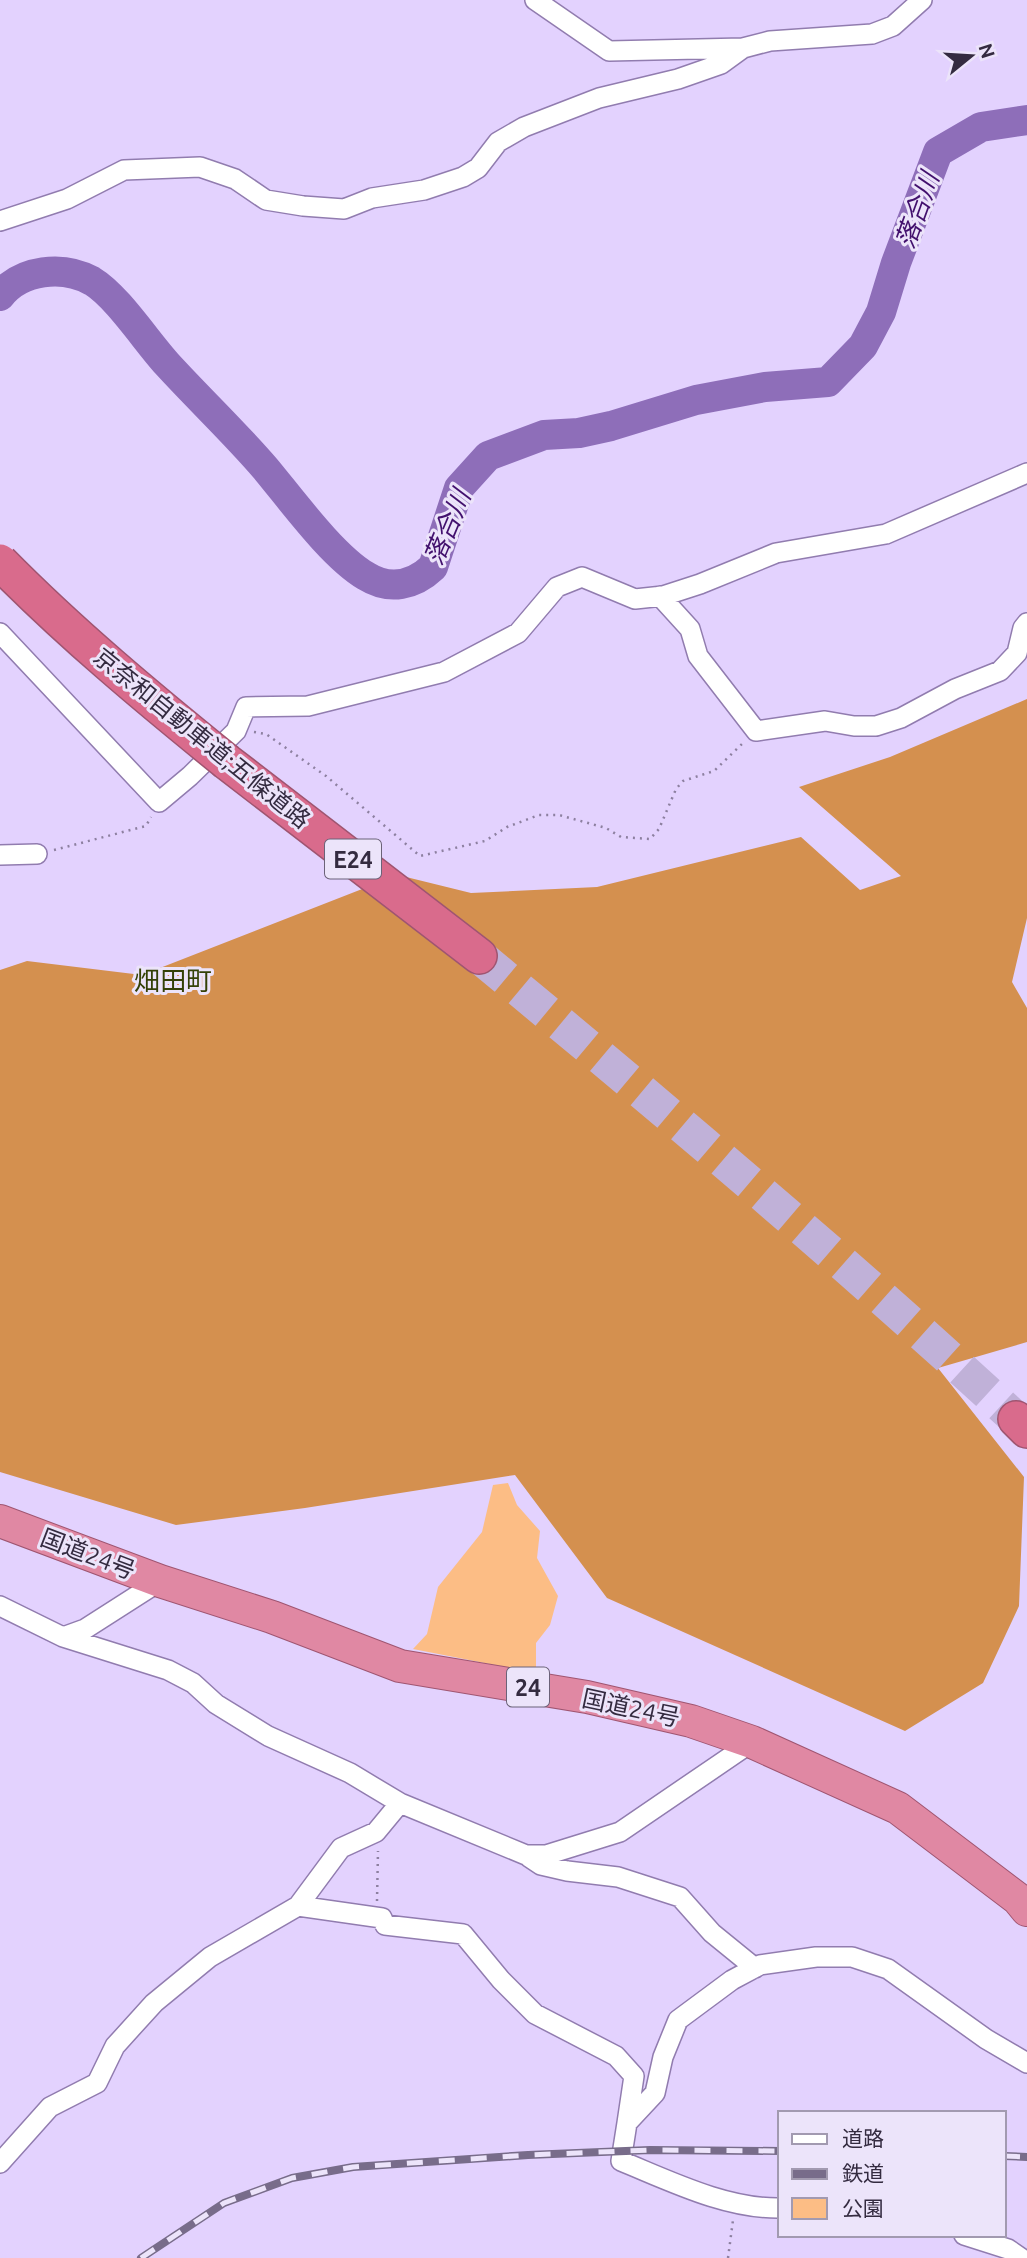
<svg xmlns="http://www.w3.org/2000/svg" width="1027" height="2258" viewBox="0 0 1027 2258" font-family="Ubuntu,'Noto Sans JP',sans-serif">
  <rect width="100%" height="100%" fill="#e3d2fe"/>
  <!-- green -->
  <path fill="#fcbd85" d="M508,1483L517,1505L540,1531L537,1558L558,1596L550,1625L536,1643V1673L413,1649L427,1634L438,1587L482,1532L493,1485Z"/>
  <!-- forest -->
  <path fill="#d4904f" d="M1027,699V918L1012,982L1027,1008V1342L938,1368L1024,1477L1019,1606L983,1683L905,1731L607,1598L515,1475L305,1508L176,1525L0,1472V970L27,961L142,975L398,875L471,893L597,887L801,837L860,890L901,876L799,787L890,757Z"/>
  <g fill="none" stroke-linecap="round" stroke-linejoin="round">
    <!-- river -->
    <path stroke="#8e6eb9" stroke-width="30" d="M0,296C21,269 63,265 92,281C117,296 146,341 167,364C199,399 234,432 265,468C291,499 332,556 366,576C390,591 414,585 433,567L459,488L488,456L544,435L579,433L611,426L696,400L765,387L828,382L863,346L881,312L896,263L938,152L981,127L1027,120"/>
    <!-- motorway-tunnel -->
    <path stroke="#c0b1d8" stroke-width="35" stroke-dasharray="35 18" stroke-linecap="butt" d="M479,956C661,1107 842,1258 1016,1419"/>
    <defs>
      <path id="minor" d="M535,0L609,51L743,48
        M0,221L67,199L124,170L200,167L235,179L266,200L303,206L344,209L372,198L424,190L463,177L478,168L498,142L524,127L599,98L678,79L721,64L743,48L770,41L872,34L893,26L922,0
        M660,596L690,629L698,656L756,731L825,721L854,726H876L901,718L955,689L1000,671L1017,653L1023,628L1027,623
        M0,633L159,802L190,776L236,731L246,707L308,706L444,672L518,633L557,587L582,577L635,599L663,596L700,584L776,553L886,534L1027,473
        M0,855L37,854
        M0,1606L63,1637L168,1670L193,1683L216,1704L268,1736L350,1773L400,1803
        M63,1637L85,1629L160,1581
        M529,1857L541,1865L567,1871L618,1877L680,1897L712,1933L755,1968
        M298,1906L382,1918L385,1925L463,1934L501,1980L535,2014L616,2056L634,2076L627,2123
        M0,2163L50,2107L97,2083L115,2046L154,2003L210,1957L298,1906L341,1848L376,1832L400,1803L526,1855H546L620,1832L752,1742
        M780,2208C726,2209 670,2181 621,2161L627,2123L655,2093L663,2057L678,2020L732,1980L760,1965L816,1957H852L888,1969L986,2039L1027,2063
        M964,2235L1008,2249L1021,2258"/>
      <path id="trunk" d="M0,1521L160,1581L272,1617L400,1666L587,1697L691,1721L752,1742L898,1808L1018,1899L1027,1910"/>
      <path id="motorway" d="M227,762L479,956
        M1016,1419L1027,1430"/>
    </defs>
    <!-- minor casing -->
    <use href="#minor" stroke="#917caf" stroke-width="22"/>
    <!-- trunk casing -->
    <use href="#trunk" stroke="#9f5571" stroke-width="34"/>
    <!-- motorway casing -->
    <use href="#motorway" stroke="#9f5571" stroke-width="38"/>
    <!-- path -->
    <path stroke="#8d80a0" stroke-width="2.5" stroke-dasharray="2 5" stroke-linecap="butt" d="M254,732L266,734L326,776L420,856L485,841L507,827L539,815H559L606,828L621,837L650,839L659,829L676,789L683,781L714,771L743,743
      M54,850L146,826L151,817
      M377,1901L378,1851
      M728,2258L733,2220"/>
    <!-- minor -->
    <use href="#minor" stroke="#fff" stroke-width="19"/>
    <!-- trunk -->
    <use href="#trunk" stroke="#e088a3" stroke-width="32"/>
    <!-- motorway -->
    <use href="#motorway" stroke="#d96b8c" stroke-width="35"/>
    <defs>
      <path id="rail" d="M1004,2156L1027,2157
        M141,2258L224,2203L292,2178L353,2167L528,2155L650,2150L780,2151"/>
    </defs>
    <!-- rail casing -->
    <use href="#rail" stroke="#786c8a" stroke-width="8"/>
    <!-- rail -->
    <use href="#rail" stroke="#ece4fa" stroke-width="5" stroke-dasharray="16" stroke-linecap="butt"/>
    <defs>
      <path id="motorway-bridge" d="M0,562C71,634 148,698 227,762"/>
    </defs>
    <!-- motorway-bridge casing -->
    <use href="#motorway-bridge" stroke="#9f5571" stroke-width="38" stroke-linecap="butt"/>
    <!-- motorway-bridge -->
    <use href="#motorway-bridge" stroke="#d96b8c" stroke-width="35"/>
  </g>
  <g text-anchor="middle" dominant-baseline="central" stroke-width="6" stroke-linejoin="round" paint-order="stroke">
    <!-- shield labels -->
    <g fill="#ece4fa" stroke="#6b6278" stroke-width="2">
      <rect x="325" y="839.5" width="56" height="39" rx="5"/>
      <rect x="507" y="1667.5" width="42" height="39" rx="5"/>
    </g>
    <g font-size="23" font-weight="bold" fill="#342b40">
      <text x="353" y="859">E24</text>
      <text x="528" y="1687">24</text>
    </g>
    <!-- street labels -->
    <g font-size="24" fill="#342b40" stroke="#ece4fa">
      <text transform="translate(202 738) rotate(39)">京奈和自動車道;五條道路</text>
      <text transform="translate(88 1554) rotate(21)">国道24号</text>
      <text transform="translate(631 1708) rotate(12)">国道24号</text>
    </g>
    <!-- water labels -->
    <g font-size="26" font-style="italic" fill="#42106d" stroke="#ece4fa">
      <text transform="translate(917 210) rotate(-70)">落合川</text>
      <text transform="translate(447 527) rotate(-67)">落合川</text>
    </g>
    <!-- neighbourhood labels -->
    <g font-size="26" fill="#344107" stroke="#ece4fa">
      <text x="173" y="980">畑田町</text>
    </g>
  </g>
  <!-- legend -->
  <rect x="778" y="2111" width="228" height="126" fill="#ece4fa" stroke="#a29ab0" stroke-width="2"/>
  <rect x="792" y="2134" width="35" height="10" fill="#ffffff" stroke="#a29ab0" stroke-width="2"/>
  <text x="842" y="2146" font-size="21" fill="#342b40">道路</text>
  <rect x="792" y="2169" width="35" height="10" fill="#786c8a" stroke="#a29ab0" stroke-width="2"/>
  <text x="842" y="2181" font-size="21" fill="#342b40">鉄道</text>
  <rect x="792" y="2198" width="35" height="21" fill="#fcbd85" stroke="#a29ab0" stroke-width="2"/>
  <text x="842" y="2216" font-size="21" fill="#342b40">公園</text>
  <!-- north arrow -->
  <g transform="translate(971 56) rotate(72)" stroke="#ece4fa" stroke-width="5" paint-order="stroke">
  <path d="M0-5L12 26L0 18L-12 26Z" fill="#342b40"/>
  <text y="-10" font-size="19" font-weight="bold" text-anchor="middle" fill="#342b40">N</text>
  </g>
</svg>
